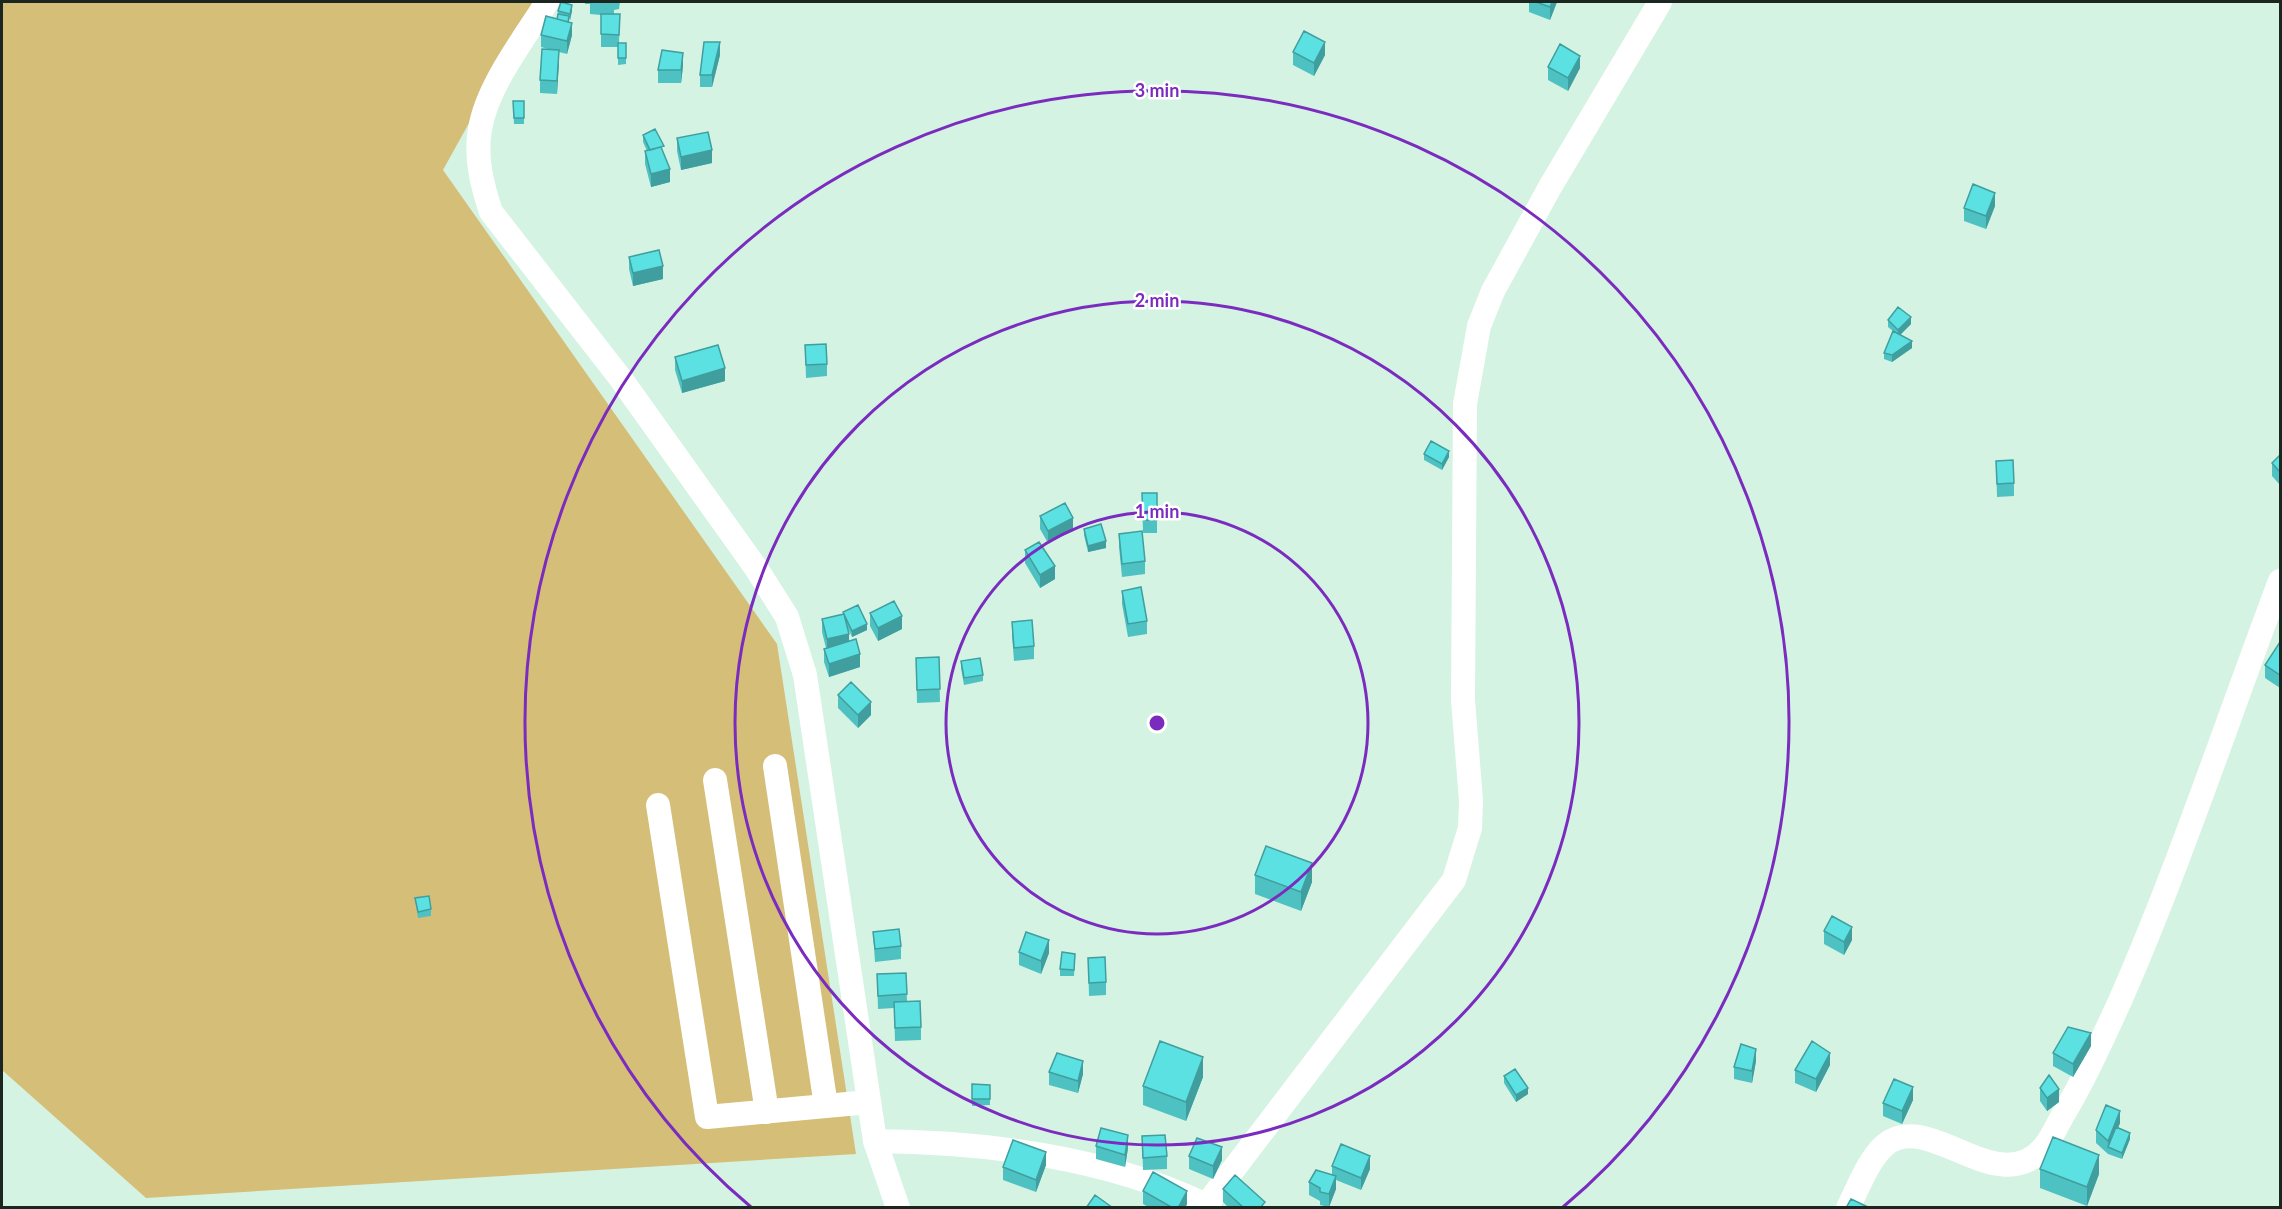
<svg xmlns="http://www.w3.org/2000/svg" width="2282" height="1209" viewBox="0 0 2282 1209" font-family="Lato,sans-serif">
  <rect width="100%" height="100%" fill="#d5f3e3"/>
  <!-- green -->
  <path fill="#d5be78" d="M2,2H536L443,170L777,644L856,1154L146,1198L2,1070Z"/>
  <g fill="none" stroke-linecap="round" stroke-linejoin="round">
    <!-- minor -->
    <path stroke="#fff" stroke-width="24" d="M547,2C524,39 487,86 480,129C475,157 482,185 491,212L621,379L756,568L787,617L805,675L875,1141L898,1208
      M775,766L826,1106
      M715,780L767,1112
      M658,805L707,1117L869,1102
      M875,1141C986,1142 1105,1156 1206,1205
      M1204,1208L1454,880L1470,828L1471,801L1463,700L1465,404L1479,326L1493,291L1550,187L1660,2
      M1848,1208C1858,1188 1868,1160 1885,1145C1928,1108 1999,1203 2045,1146C2052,1137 2057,1125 2063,1115C2085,1078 2102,1040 2120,1001C2180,864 2227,721 2280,581"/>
  </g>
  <!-- wall -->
  <path fill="#4ec2c2" d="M585,2H620L619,9L614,10V14H620L619,43H626V64L618,65V47H601V15L590,14V4H585Z
    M1529,2H1557L1550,20L1529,12Z
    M558,11H572L569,21L572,35L567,54L559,52L557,94L540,93V80L551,50L541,47V35L557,19Z
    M1293,52L1325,55L1314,76L1293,65Z
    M720,55L712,87H700V75Z
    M683,66L681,83H658V70Z
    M1548,67L1580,68L1568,91L1548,80Z
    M513,101H524V124H514Z
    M643,135L664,153L670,182L651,187L645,164V151H647L643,142Z
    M677,138L712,163L681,170L677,151Z
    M1995,206L1986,229L1964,221V208Z
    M629,257L663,279L633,286L629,269Z
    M1888,320L1911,324L1900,335L1912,348L1892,362L1884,359V353L1893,331L1888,327Z
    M805,345L827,364V376L806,378Z
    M675,357L725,381L682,393L675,370Z
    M1424,454L1449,457L1442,470L1424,460Z
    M2280,455V485L2272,476V463Z
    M1996,461L2014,483V496L1997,497Z
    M1142,493H1157V533H1143Z
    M1040,516L1073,531L1048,543L1040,529Z
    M1084,529L1106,548L1088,552L1084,535Z
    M1119,534L1145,561V574L1122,577L1119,547Z
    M1025,550L1055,579L1040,588L1025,563Z
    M1122,591L1147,621V634L1128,637L1122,604Z
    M843,612L867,630L852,637L847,626L849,642L860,667L829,677L824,662V649L826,648L822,632V619L843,615Z
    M870,613L902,629L878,641L870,626Z
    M1012,622L1034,646V659L1014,661L1012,635Z
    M2280,642V688L2265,678V665Z
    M939,657L940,702L917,703L916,658Z
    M961,661L983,675V681L964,685L961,668Z
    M838,695L871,715L858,728L838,708Z
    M1255,875L1312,882L1301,911L1255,894Z
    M415,898L431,909V916L418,918Z
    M1824,931L1852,940L1844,955L1824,944Z
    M873,932L901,946V959L875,962Z
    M1019,952L1049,953L1041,974L1019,965Z
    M1088,958L1106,982V995L1089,996Z
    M1075,960L1074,976H1060V969Z
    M906,973L907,1001L921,1027V1040L895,1041L894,1008L878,1009L877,974Z
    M2091,1046L2073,1077L2053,1066V1053Z
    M1756,1061L1752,1083L1734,1079V1067Z
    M1830,1065L1816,1092L1795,1083V1070Z
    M1049,1072L1083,1074L1078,1093L1049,1085Z
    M1504,1076L1528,1094L1516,1102L1504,1083Z
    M1203,1077L1186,1121L1143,1105V1086Z
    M972,1084L990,1085V1105L972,1106Z
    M2040,1088L2059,1102L2047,1111L2040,1101Z
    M1913,1100L1902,1124L1883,1116V1103Z
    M2120,1123L2118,1128L2130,1139L2122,1159L2108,1154L2096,1143V1130Z
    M1142,1136L1167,1156V1169L1143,1170Z
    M1096,1146L1128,1148L1125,1167L1096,1159Z
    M1189,1156L1222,1160L1213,1179L1189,1169Z
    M1046,1165L1036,1192L1003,1180V1167Z
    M1332,1166L1370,1169L1361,1190L1336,1180V1189L1329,1207L1320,1205V1201L1309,1195V1182L1332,1175Z
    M2040,1169L2099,1174L2087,1206L2040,1188Z
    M1223,1189L1265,1208H1229L1223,1202Z
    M1143,1191L1187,1204L1185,1208H1150L1143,1204Z"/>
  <!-- shaded-wall -->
  <path fill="#409e9e" d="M1552,2H1557L1550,20V7Z
    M572,5V11L570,21V14Z
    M572,23V35L567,54V41Z
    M720,42V55L712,87V75Z
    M1325,42V55L1314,76V63Z
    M559,50V63L557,94V81Z
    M683,53V66L681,83V70Z
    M1580,56V68L1568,91V78Z
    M712,150V163L681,170V157Z
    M670,169V182L651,187V174Z
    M1995,193V206L1986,229V216Z
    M663,266V279L633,286V273Z
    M1911,317V324L1898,337V330Z
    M1912,341V348L1892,362V355Z
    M725,368V381L682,393V381Z
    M1449,451V457L1442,470V464Z
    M1073,518V531L1048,543V531Z
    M1106,541V548L1088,552V546Z
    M1055,566V579L1040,588V575Z
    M902,616V629L878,641V628Z
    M867,624V630L852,637V631Z
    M849,634V647L827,652V639Z
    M860,654V667L829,677V664Z
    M871,702V715L858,728V715Z
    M1312,863V882L1301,911V892Z
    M1852,927V940L1844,955V942Z
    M1049,940V953L1041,974V961Z
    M2091,1033V1046L2073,1077V1064Z
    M1756,1049V1061L1752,1083V1071Z
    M1830,1053V1065L1816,1092V1079Z
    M1203,1057V1077L1186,1121V1102Z
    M1083,1061V1074L1078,1093V1081Z
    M1913,1087V1100L1902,1124V1111Z
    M1528,1088V1094L1516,1102V1095Z
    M2059,1089V1102L2047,1111V1098Z
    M2120,1111V1123L2110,1148L2108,1147V1154V1141Z
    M2130,1133V1139L2122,1159V1153Z
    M1128,1135V1148L1125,1167V1155Z
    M1222,1147V1160L1213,1179V1166Z
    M1046,1152V1165L1036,1192V1180Z
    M2099,1155V1174L2087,1206V1187Z
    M1370,1156V1169L1361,1190V1178Z
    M1336,1176V1189L1329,1207V1194Z
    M1187,1191V1204L1185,1208H1178Z"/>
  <!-- building -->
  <path fill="#5be1e2" stroke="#409e9e" stroke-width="1.5" d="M561,2L572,5L570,14L558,11Z
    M1536,2H1552L1550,7Z
    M558,14L569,16L568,22L557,19Z
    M601,14H620L619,35L601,34Z
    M546,16L572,23L567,41L541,35Z
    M1304,31L1325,42L1314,63L1293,52Z
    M704,42H720L712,75H700Z
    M618,43H626V58H618Z
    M1560,44L1580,56L1568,78L1548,67Z
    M542,49L559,50L557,81L540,80Z
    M662,50L683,53L681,70H658Z
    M513,101H524V118H514Z
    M655,129L664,146L650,150L643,135Z
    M708,132L712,150L681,157L677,138Z
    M661,147L670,169L651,174L645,151Z
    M1973,184L1995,193L1986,216L1964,208Z
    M659,250L663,266L633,273L629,257Z
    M1898,307L1911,317L1898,330L1888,320Z
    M1893,331L1912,341L1892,355L1884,353Z
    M826,344L827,364L806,365L805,345Z
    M718,345L725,368L682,381L675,357Z
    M1431,441L1449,451L1442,464L1424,454Z
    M2280,455V472L2272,463Z
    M2013,460L2014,483L1997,484L1996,461Z
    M1142,493H1157V520H1143Z
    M1065,503L1073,518L1048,531L1040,516Z
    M1101,524L1106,541L1088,546L1084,529Z
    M1142,531L1145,561L1122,564L1119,534Z
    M1039,542L1055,566L1040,575L1025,550Z
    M1141,587L1147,621L1128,624L1122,591Z
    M894,601L902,616L878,628L870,613Z
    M858,605L867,624L852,631L843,612Z
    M844,614L849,634L827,639L822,619Z
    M1032,620L1034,646L1014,648L1012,622Z
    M856,639L860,654L829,664L824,649Z
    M2280,642V675L2265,665Z
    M939,657L940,689L917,690L916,658Z
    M980,658L983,675L964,678L961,661Z
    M851,682L871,702L858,715L838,695Z
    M1266,846L1312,863L1301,892L1255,875Z
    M429,896L431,909L418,912L415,898Z
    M1832,916L1852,927L1844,942L1824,931Z
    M899,929L901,946L875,949L873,932Z
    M1026,932L1049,940L1041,961L1019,952Z
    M1062,952L1075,954L1074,970L1060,969Z
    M1105,957L1106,982L1089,983L1088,958Z
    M906,973L907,994L878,996L877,974Z
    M920,1001L921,1027L895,1028L894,1002Z
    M2068,1027L2091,1033L2073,1064L2053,1053Z
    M1160,1041L1203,1057L1186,1102L1143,1086Z
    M1812,1041L1830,1053L1816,1079L1795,1070Z
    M1741,1044L1756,1049L1752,1071L1734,1067Z
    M1057,1053L1083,1061L1078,1081L1049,1072Z
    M1515,1069L1528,1088L1516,1095L1504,1076Z
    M2049,1075L2059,1089L2047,1098L2040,1088Z
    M1894,1079L1913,1087L1902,1111L1883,1103Z
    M972,1084L990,1085V1099H972Z
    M2106,1105L2120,1111L2108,1141L2096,1130Z
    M2116,1127L2130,1133L2122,1153L2108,1147Z
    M1101,1128L1128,1135L1125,1155L1096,1146Z
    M1165,1135L1167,1156L1143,1158L1142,1136Z
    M2053,1137L2099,1155L2087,1187L2040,1169Z
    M1197,1138L1222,1147L1213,1166L1189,1156Z
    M1013,1140L1046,1152L1036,1180L1003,1167Z
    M1341,1144L1370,1156L1361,1178L1332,1166Z
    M1316,1170L1336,1176L1329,1194L1320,1192V1188L1309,1182Z
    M1153,1172L1187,1191L1178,1208H1173L1143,1191Z
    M1235,1175L1265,1202L1260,1208H1244L1223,1189Z
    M1095,1195L1113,1208H1086Z
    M1851,1199L1870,1208H1846Z"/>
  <!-- distance rings -->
  <g fill="none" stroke="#7b2cbf" stroke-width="3">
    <circle cx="1157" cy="723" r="211"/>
    <circle cx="1157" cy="723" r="422"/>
    <path d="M751 1207A632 632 0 1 1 1563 1207"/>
  </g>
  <circle cx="1157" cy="723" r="9" fill="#7b2cbf" stroke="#fff" stroke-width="3"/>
  <g font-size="18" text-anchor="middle" font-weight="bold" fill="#7b2cbf" stroke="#fff" stroke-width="5" stroke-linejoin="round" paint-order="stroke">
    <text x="1157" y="97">3 min</text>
    <text x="1157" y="307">2 min</text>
    <text x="1157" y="518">1 min</text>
  </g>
  <!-- border -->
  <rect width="2282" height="1209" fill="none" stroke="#1b2620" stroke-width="6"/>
</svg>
